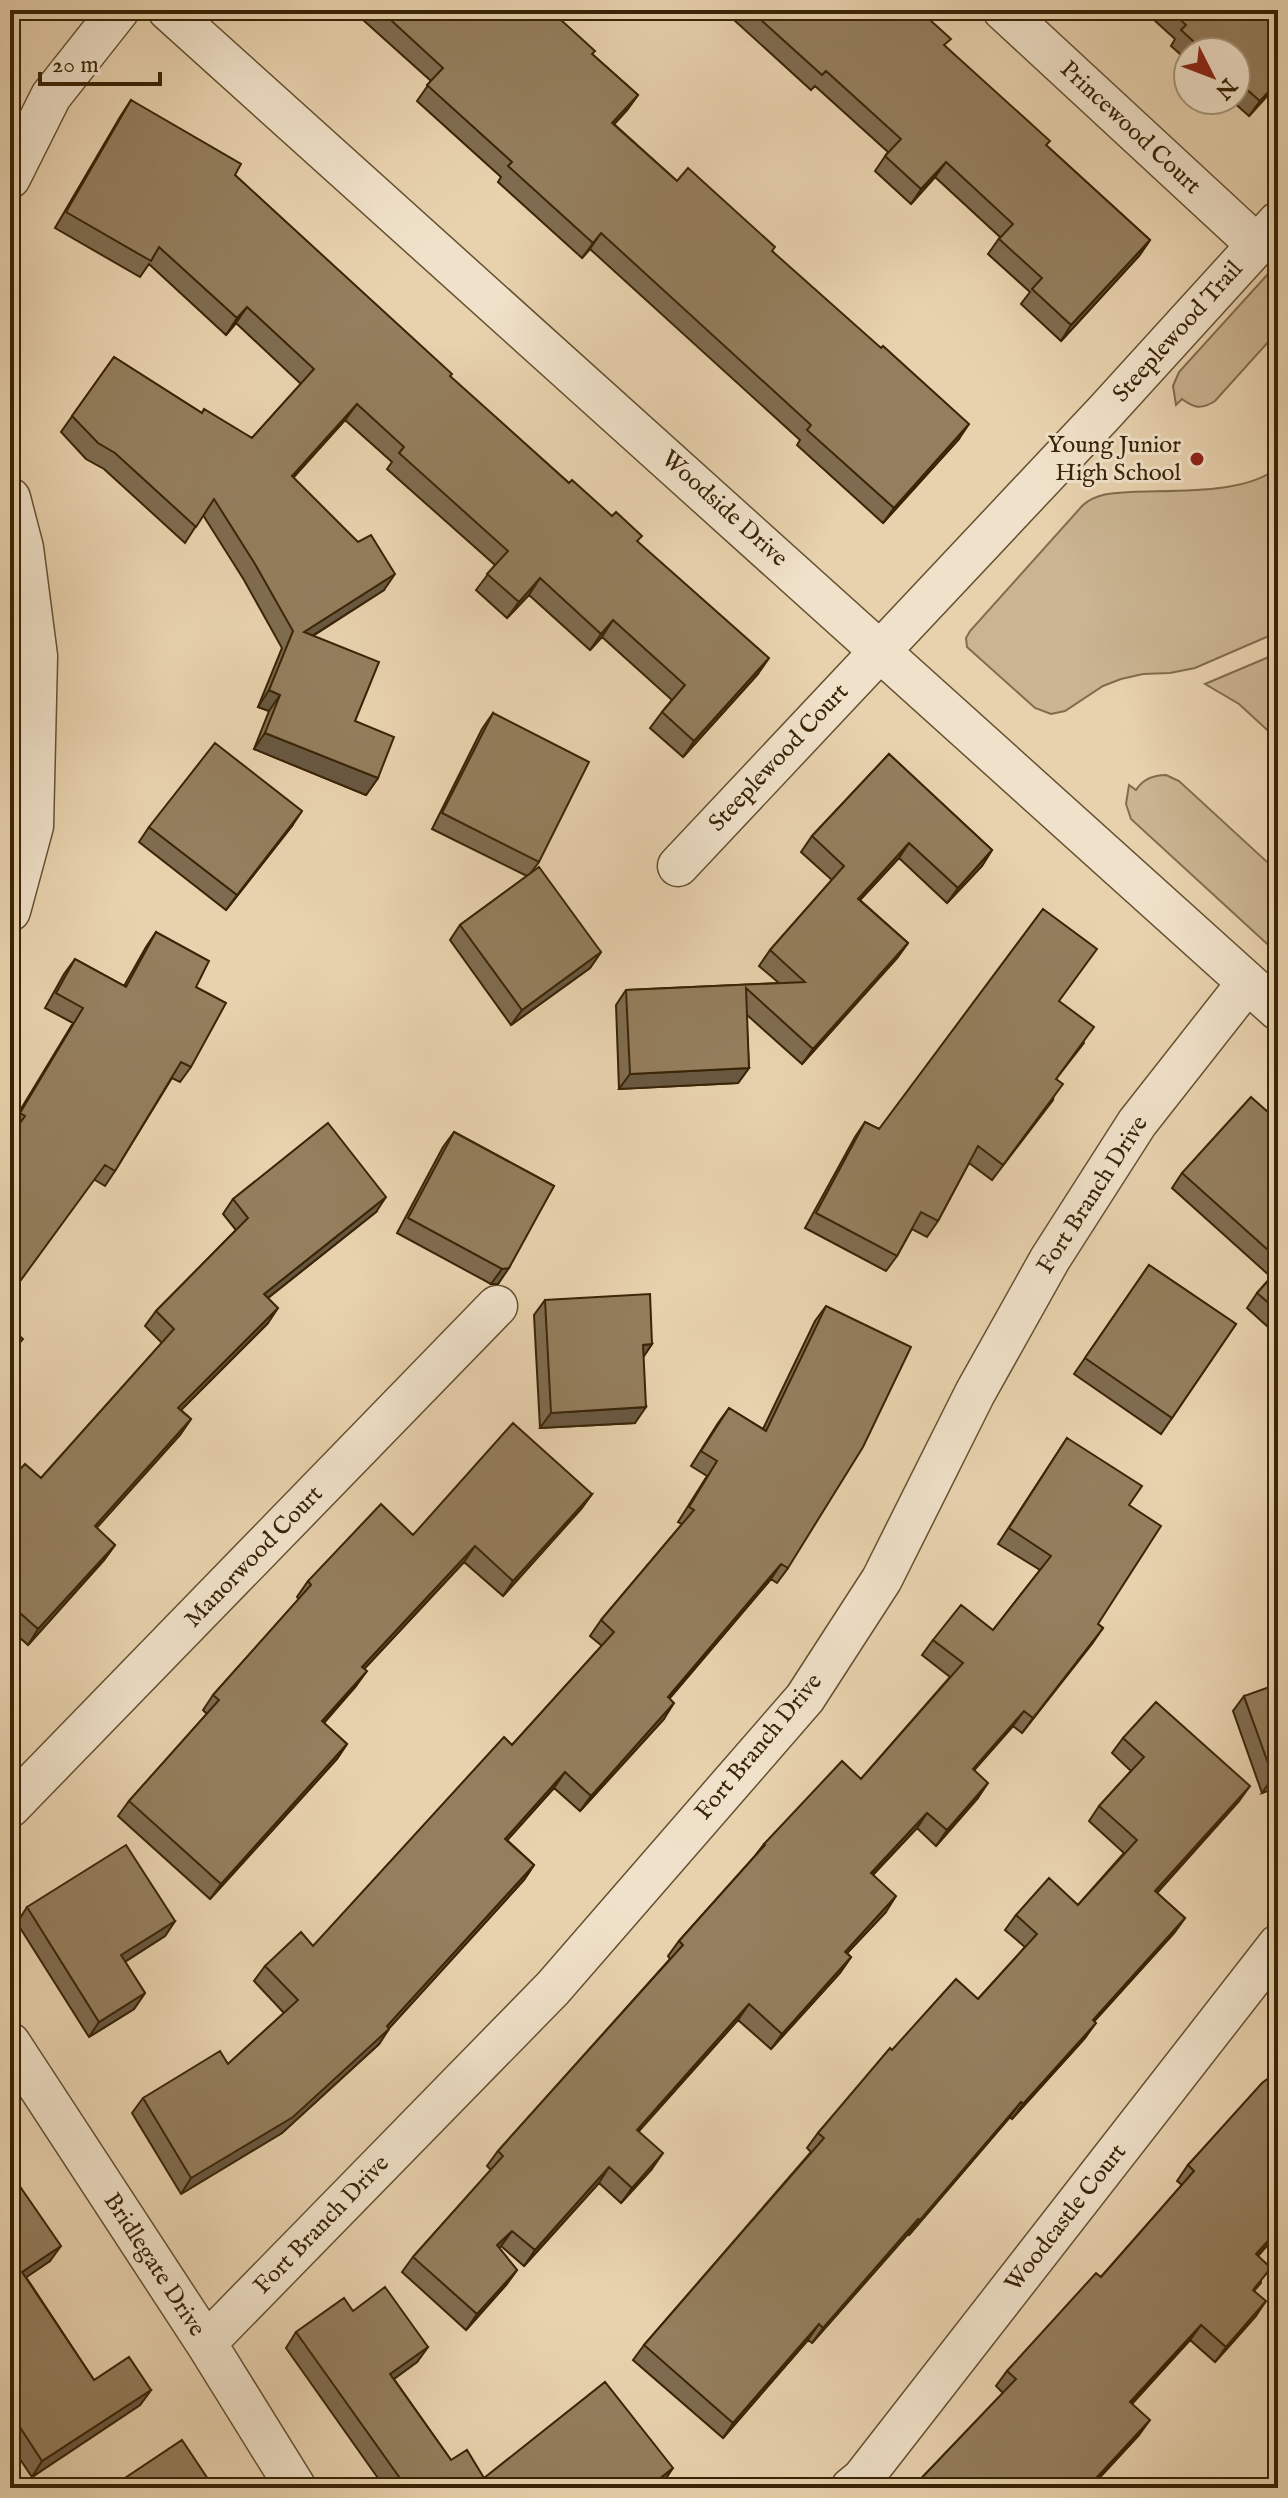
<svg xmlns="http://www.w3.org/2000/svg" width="1288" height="2498" viewBox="0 0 1288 2498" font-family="'IM FELL English',serif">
  <rect width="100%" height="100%" fill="#e8d2ae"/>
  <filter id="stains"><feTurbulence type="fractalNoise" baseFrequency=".0025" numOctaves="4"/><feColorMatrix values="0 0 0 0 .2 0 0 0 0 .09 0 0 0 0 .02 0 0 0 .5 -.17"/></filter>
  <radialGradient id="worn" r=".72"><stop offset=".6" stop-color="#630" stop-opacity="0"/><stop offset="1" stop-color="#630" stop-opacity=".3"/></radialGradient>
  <!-- green -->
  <path fill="#cab491" stroke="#826c4c" stroke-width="2" d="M1278,263V331L1215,401C1201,410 1194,408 1182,399L1176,405L1173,386L1179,372Z
    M1278,467V632L1195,668L1170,673L1143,674L1121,679L1103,686L1065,711L1051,714L1035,708L967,647L966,638L970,631L1083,505C1097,493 1113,493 1131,492C1172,490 1247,495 1278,467Z
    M1278,653V740L1239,704L1205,684Z
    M1166,775L1179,781L1278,872L1277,953L1131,819L1126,804L1129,785L1136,790C1143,779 1153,775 1166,775Z"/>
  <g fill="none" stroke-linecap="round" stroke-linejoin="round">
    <defs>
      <path id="minor" d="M168,10L1278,1010
        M1003,10L1257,245
        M10,178L51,96L119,10
        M10,498L23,548L37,656L33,826L10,911
        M678,866L1105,412L1278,222
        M10,1807L497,1306
        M10,2043L206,2343L296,2488
        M206,2343L553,1988L805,1698L882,1579L975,1393L1050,1259L1137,1123L1247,983
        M851,2488L862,2479L1278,1945"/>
    </defs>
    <!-- minor casing -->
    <use href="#minor" stroke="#655030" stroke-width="43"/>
    <!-- minor -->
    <use href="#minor" stroke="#f0e2ca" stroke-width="40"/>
  </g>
  <!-- wall -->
  <path fill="#7f6c50" stroke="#392406" stroke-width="2" d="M352,10H550L592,54L638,95L627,110L614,124L677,181L772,251L959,439L883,523L797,445L800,440L590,249L582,258L498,182L501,177L417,101L431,81Z
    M723,10H919L945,46L1046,145L1150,240L1139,256L1061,341L1021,304L1030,292L988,254L1000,237L935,177L911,204L875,171L888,152L815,86L811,90Z
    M1143,10H1278V84L1249,116L1231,100H1236V52H1188V61L1171,46L1175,39Z
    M131,100L235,175L450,377L569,483L638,542L758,674L683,757L650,728L662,712L672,700L602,637L590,650L529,595L507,618L476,590L495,565L387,469L392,462L345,420L293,478L384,590L313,636L355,721L378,778L366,795L254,749L269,711L258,707L282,648L244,580L203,515L185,543L104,469L86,459L61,432L114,357L202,413L252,438L301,384L236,323L226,335L149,264L140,277L55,228L120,117Z
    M493,713L539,862L530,874L601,952L590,968L511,1025L450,940L460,925L527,876L432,829L482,729Z
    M889,754L992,850L982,866L947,903L899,858L860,900L908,943L897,958L802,1064L746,1014L749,1068L738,1083L619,1089L616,1005L626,990L779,983L759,966L770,950L832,880L801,852L812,836Z
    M292,826L226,910L139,842L149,827Z
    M156,932L196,987L191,1067L180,1082L172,1078L115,1171L105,1186L10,1129V1127L73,1023L45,1008L64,974L75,959L124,986L146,947Z
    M1059,1001L1084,1043L1056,1079L1053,1100L992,1180L969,1163L938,1221L927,1237L912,1229L897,1256L886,1271L805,1228L855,1137L865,1122L879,1129Z
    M1278,1121V1336L1247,1308L1257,1293L1271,1277L1172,1188L1182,1173Z
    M454,1132L554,1186L498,1284H491L397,1233L443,1147Z
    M233,1199L376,1212L268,1298V1323L181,1410L191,1419L180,1435L96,1528L115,1545L104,1560L28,1645L10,1629V1480L41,1478L162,1343L145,1326L156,1311L236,1230L223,1214Z
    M1149,1265L1236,1324L1161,1434L1074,1374Z
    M545,1300L652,1344L643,1357L635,1423L540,1428L534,1315Z
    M826,1306L788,1568L777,1583L771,1579L669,1699L664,1719L580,1811L554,1788L507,1840L534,1865L524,1880L389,2028L379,2044L282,2133L181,2194L132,2113L143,2098L228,2064L284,2013L254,1981L265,1966L313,1946L512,1745L602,1646L590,1636L601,1620L682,1524L678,1522L707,1476L691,1466L718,1423L729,1408L763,1429L815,1321Z
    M1067,1438L1129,1505L1098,1624L1103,1628L1022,1733L1013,1726L974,1770L978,1798L936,1846L917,1828L873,1875L886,1912L847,1953L851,1957L840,1973L771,2049L738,2020L639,2131L652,2169L621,2203L599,2183L524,2266L501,2246L499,2248L517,2270L506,2285L466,2330L402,2272L413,2257L491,2170L487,2166L498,2151L670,1959L668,1956L679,1941L754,1857L764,1844L861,1779L950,1677L922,1655L933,1640L993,1630L1040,1570L998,1544Z
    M592,1494L581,1509L503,1596L464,1562L364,1669L356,1686L324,1723L347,1744L337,1759L210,1899L118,1816L129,1801L207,1714L203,1710L213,1695L299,1599L297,1597L308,1581L413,1535Z
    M1244,1696L1278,1787L1262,1793L1233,1711Z
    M1123,1738L1239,1801L1157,1893L1185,1918L1174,1933L1094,2021L1085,2038L1012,2119L1010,2117L909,2235L908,2234L812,2343L808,2340L723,2438L633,2360L644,2345L811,2152L807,2148L818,2133L892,2050L978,1999L1025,1947L1005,1930L1016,1915L1078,1905L1124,1853L1089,1821L1099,1806L1131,1771L1112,1753Z
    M27,1907L175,1921L165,1936L125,1962L145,1993L134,2009L89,2037L17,1923Z
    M1278,2071V2233L1258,2256L1261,2283L1254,2291L1256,2316L1215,2362L1190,2340L1132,2404L1139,2435L1090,2488H912L1003,2393L996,2386L1007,2371L1101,2277L1182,2185L1177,2181L1188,2165Z
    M10,2172L50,2261L26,2277L94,2380L151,2390L140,2405L32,2477L10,2444Z
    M353,2311L428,2347L417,2362L394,2379L451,2460L484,2478L663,2483L656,2488H385L286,2348L296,2332Z"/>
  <!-- shaded-wall -->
  <path fill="#685841" stroke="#392406" stroke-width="2" d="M1278,81V84L1249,116L1260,101Z
    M638,95L627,110L602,138L612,123Z
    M946,162L935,177L911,204L921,189Z
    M601,233L590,249L582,258L593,243Z
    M1150,240L1139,256L1061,341L1071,325Z
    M247,307L236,323L226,335L237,318Z
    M357,404L345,420L280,492L292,476Z
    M969,424L959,439L883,523L894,508Z
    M395,574L384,590L293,648L304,632Z
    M540,578L529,595L507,618L519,602Z
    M613,620L602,637L590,650L601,634Z
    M769,658L758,674L683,757L694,741Z
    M269,690L280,695L269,711L258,707Z
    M265,733L378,778L366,795L254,749Z
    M302,811L292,826L226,910L237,895Z
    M909,843L899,858L847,914L858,899Z
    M992,850L982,866L947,903L958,888Z
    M908,943L897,958L802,1064L813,1049Z
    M601,952L590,968L511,1025L522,1010Z
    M749,1068L738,1083L619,1089L630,1074Z
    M386,1197L376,1212L254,1309L264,1294Z
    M509,1268L498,1284H491L502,1269Z
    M278,1308L268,1323L168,1423L178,1408Z
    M652,1344L642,1359L643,1345Z
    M646,1407L635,1423L540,1428L551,1413Z
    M191,1419L180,1435L84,1542L95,1526Z
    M592,1494L581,1509L503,1596L513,1581Z
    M115,1545L104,1560L28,1645L38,1629Z
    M475,1546L464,1562L352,1682L362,1667Z
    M781,1564L771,1579L657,1713L668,1697Z
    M1103,1628L1092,1644L1022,1733L1033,1718Z
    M367,1671L356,1686L311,1737L322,1721Z
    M674,1703L664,1719L580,1811L591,1796Z
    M1024,1711L1013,1726L962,1784L973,1769Z
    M347,1744L337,1759L210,1899L221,1884Z
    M565,1772L554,1788L495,1854L505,1839Z
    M1278,1776V1787L1262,1793L1273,1777Z
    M988,1783L978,1798L936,1846L947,1830Z
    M1250,1786L1239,1801L1145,1906L1155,1891Z
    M927,1813L917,1828L860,1888L871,1873Z
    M534,1865L524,1880L384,2034L389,2029L379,2044L282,2133L181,2194L191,2178L387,2026Z
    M896,1896L886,1912L834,1967L845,1952Z
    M1185,1918L1174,1933L1082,2035L1093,2020Z
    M175,1921L165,1936L110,1971L121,1955Z
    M851,1957L840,1973L771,2049L782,2034Z
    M145,1993L134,2009L89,2037L99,2022Z
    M749,2004L738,2020L626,2145L637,2130Z
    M1096,2023L1085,2038L1012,2119L1023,2104Z
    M1021,2102L1010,2117L909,2235L920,2220Z
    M663,2153L652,2169L621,2203L632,2188Z
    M609,2167L599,2183L524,2266L535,2250Z
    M918,2219L908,2234L812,2343L823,2328Z
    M1278,2230V2233L1245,2270L1256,2254Z
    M512,2231L501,2246L486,2260L497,2245Z
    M61,2246L50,2261L12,2287L22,2272Z
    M517,2270L506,2285L466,2330L477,2314Z
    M1266,2301L1256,2316L1215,2362L1226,2347Z
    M819,2324L808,2340L723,2438L733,2423Z
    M1201,2325L1190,2340L1119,2417L1130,2402Z
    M428,2347L417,2362L380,2389L390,2374Z
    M151,2390L140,2405L32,2477L42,2461Z
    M1150,2420L1139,2435L1090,2488H1087Z
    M673,2468L663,2483L656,2488H648Z"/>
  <!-- building -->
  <path fill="#947e5d" stroke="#392406" stroke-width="2" d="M380,10H550L595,51L592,54L638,95L612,123L677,181L688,168L775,247L772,251L881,348L883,346L969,424L894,508L807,430L811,425L601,233L593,243L508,166L512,162L427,85L443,68Z
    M750,10H919L951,39L944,45L1050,141L1046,145L1150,240L1071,325L1032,289L1042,278L999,239L1013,224L946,162L921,189L885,156L901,139L826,71L822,75Z
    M1170,10H1278V81L1260,101L1236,80V52H1205L1181,30L1186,25Z
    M131,100L241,164L235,175L452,374L450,376L569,483L572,480L612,516L616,512L642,536L637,541L769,658L694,741L662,712L685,685L613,620L601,634L540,578L519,602L487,574L508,551L399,453L404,447L357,404L292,476L358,542L371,535L395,574L304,632L379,662L355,721L394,737L378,778L265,733L280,695L269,690L293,631L255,564L214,499L196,527L115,453L98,443L72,416L114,357L202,413L204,409L252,438L314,369L247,307L237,318L159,247L151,261L66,212Z
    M493,713L589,762L539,862L442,813Z
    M215,743L302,811L237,895L149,827Z
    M889,754L992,850L958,888L909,843L858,899L908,943L813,1049L746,988L749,1068L630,1074L626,990L805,982L770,950L844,866L812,836Z
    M539,867L601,952L522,1010L460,925Z
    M1043,909L1097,949L1059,1001L1094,1027L1056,1079L1063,1084L1003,1165L978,1146L938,1221L921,1212L897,1256L816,1213L865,1122L879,1129Z
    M156,932L209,961L196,987L226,1003L191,1067L181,1062L115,1171L105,1165L10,1295V1137L25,1116L20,1113L83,1008L56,993L75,959L126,987Z
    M1251,1097L1278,1121V1259L1182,1173Z
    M328,1123L386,1197L264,1294L278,1308L178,1408L191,1419L95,1526L115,1545L38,1629L10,1604V1480L25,1464L41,1478L174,1329L156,1311L248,1218L233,1199Z
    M454,1132L554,1186L509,1268L502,1269L408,1218Z
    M1149,1265L1236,1324L1172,1418L1085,1358Z
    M1278,1270V1311L1257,1293Z
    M650,1294L652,1344L643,1345L646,1407L551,1413L545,1300Z
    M826,1306L911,1347L863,1447L788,1568L781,1564L668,1697L674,1703L591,1796L565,1772L505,1839L534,1865L387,2026L389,2029L293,2117L191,2178L143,2098L220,2051L228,2064L298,2000L265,1966L301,1932L313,1946L504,1737L512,1745L614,1632L601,1620L694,1510L689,1507L717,1461L701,1451L729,1408L766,1431Z
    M10,1327L23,1339L10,1354Z
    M513,1423L592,1494L513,1581L475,1546L362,1667L367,1671L322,1721L347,1744L221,1884L129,1801L219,1700L213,1695L311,1585L308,1581L381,1504L413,1535Z
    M1067,1438L1142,1486L1129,1505L1161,1526L1098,1624L1103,1628L1033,1718L1024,1711L973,1769L988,1783L947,1830L927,1813L871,1873L896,1896L845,1952L851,1957L782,2034L749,2004L637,2130L663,2153L632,2188L609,2167L535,2250L512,2231L497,2245L517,2270L477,2314L413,2257L503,2156L498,2151L683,1945L679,1941L765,1845L764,1844L842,1761L861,1779L963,1663L933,1640L961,1605L993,1630L1051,1556L1009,1528Z
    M1278,1684V1776L1273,1777L1244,1696Z
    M1156,1702L1250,1786L1155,1891L1185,1918L1093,2020L1096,2023L1023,2104L1021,2102L920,2220L918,2219L823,2328L819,2324L733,2423L644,2345L824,2138L818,2133L890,2048L892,2050L956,1979L978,1999L1037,1934L1016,1915L1049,1878L1078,1905L1137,1840L1099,1806L1144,1757L1123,1738Z
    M126,1845L175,1921L121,1955L145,1993L99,2022L27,1907Z
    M1278,2071V2230L1256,2254L1271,2268L1253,2290L1266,2301L1226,2347L1201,2325L1130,2402L1150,2420L1087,2488H912L1016,2379L1007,2371L1096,2273L1101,2277L1194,2171L1188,2165L1262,2083Z
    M10,2172L61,2246L22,2272L94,2380L129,2357L151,2390L42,2461L10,2412Z
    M385,2287L428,2347L390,2374L451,2460L467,2450L484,2478L605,2382L673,2468L648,2488H407L296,2332L344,2298L353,2311Z
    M182,2440L214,2488H110Z"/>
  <!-- markers -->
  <circle fill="#8f2418" stroke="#f0e2ca" stroke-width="3" cx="1197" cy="459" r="8"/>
  <g text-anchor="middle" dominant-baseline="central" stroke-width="6" stroke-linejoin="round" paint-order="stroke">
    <!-- street labels -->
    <g font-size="24" fill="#392406" stroke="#f0e2ca">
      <text transform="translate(1130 128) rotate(43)">Princewood Court</text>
      <text transform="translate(1178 332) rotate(-48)">Steeplewood Trail</text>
      <text transform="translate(724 509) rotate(42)">Woodside Drive</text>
      <text transform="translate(779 758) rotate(-47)">Steeplewood Court</text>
      <text transform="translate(1093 1195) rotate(-57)">Fort Branch Drive</text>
      <text transform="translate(254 1557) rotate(-46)">Manorwood Court</text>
      <text transform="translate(759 1747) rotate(-50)">Fort Branch Drive</text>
      <text transform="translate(1066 2218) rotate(-52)">Woodcastle Court</text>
      <text transform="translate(322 2225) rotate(-46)">Fort Branch Drive</text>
      <text transform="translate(154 2265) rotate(57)">Bridlegate Drive</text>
    </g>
    <!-- poi labels -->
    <g font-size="24" fill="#392406" stroke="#f0e2ca" text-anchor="end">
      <text x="1181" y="445">Young Junior<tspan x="1181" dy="28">High School</tspan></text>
    </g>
  </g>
  <!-- margin -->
  <rect width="1288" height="2498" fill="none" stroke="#e8d2ae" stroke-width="40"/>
  <rect x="12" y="12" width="1264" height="2474" fill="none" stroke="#392406" stroke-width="4"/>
  <rect x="20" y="20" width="1248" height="2458" fill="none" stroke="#392406" stroke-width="2"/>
  <!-- north arrow -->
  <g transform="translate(1212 76) rotate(132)"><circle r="38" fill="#f0e2ca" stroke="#a7967c" stroke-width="2"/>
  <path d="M0-6L14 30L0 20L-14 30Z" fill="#8f2418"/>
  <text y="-12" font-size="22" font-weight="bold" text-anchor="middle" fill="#392406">N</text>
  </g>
  <!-- scale -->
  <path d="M40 72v12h120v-12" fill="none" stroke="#392406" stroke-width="4"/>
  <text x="52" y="72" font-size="24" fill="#392406" stroke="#f0e2ca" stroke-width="6" paint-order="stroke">20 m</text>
  <rect width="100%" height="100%" filter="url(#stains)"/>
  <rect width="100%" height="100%" fill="url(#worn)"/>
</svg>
